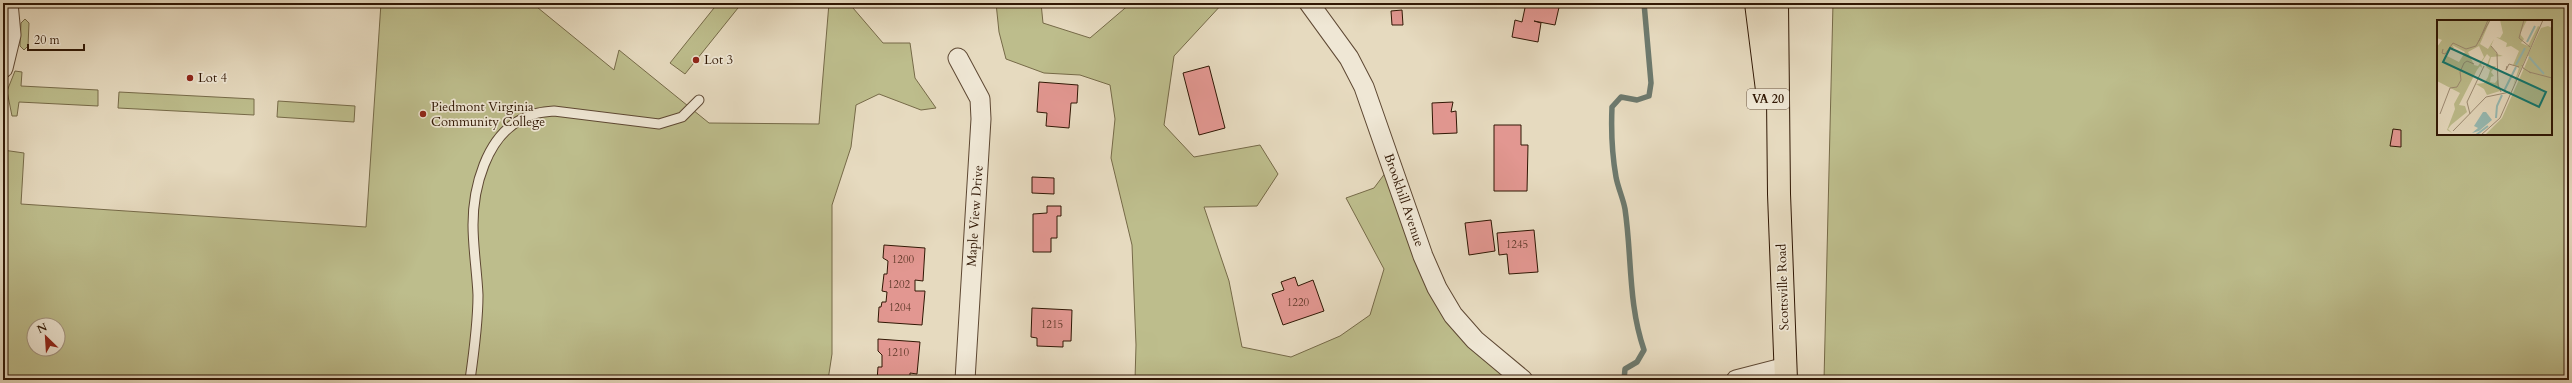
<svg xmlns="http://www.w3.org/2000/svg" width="2572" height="383" viewBox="0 0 2572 383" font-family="Cardo,serif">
  <rect width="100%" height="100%" fill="#e6dabf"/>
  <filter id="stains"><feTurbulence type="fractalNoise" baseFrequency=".005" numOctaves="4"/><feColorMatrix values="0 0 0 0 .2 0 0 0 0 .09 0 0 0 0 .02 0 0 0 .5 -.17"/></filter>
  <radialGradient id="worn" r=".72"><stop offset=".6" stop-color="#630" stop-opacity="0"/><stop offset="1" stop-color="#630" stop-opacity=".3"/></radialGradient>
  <!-- green -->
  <path fill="#bdbd8c" stroke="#766a48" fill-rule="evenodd" d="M381,3H532L614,70L619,50L709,123L819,124L829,3H854L853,8L883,43H910L915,78L936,108L921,110L879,94L856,105L851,147L832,205V354L828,380H3V150L24,153L21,204L366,227ZM34,325H58V349H34Z
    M718,3H742L685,74L670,63Z
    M996,3H1041L1043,23L1090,38L1131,3H1223L1174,56L1164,125L1194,157L1260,145L1278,174L1257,206L1204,207L1229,281L1242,347L1291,357L1340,336L1370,315L1384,269L1346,198L1374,188L1392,164L1437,288L1523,380H1135L1136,345L1132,245L1111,158L1115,119L1110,85L1080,75L1044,73L1006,59L999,32Z
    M1833,3H2569V380H1824ZM2438,21H2551V134H2438Z
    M25,19L29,23L28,46L24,50L20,46L21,23Z
    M15,71L22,72L21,86L98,90V106L19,102L17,116H12L7,91Z
    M119,92L254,99V115L118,108Z
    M278,101L355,106L354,122L277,117Z"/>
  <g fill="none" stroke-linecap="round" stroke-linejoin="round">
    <!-- stream -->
    <path stroke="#6d796d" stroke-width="5.5" d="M1624,380L1625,369L1637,362L1644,350C1628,304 1632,256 1625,209C1623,198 1618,188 1616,177C1612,154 1611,130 1612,107L1621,97L1637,100L1649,96L1651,83L1644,3"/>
  </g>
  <!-- building -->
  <path fill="#e29791" stroke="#301704" d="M1526,3H1560L1555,25L1534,21L1541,23L1538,42L1512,37L1515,20L1522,22Z
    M1402,10L1403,25H1392L1391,11Z
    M1209,66L1225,128L1199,135L1183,73Z
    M1039,82L1078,85L1077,103H1071L1069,128L1046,126L1047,113L1037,112Z
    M1453,102L1451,112L1456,111L1457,133L1433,134L1432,103Z
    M1494,125H1521V145H1528L1527,191H1494Z
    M2393,129L2401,130V147L2390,146Z
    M1032,177L1054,178V194L1032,193Z
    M1047,206H1061V216H1057V238H1051V252H1033V214L1047,213Z
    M1491,220L1495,251L1469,255L1465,223Z
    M1534,230L1538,272L1509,274L1507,254L1499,255L1497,233Z
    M884,245L925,248L923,281L915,280V291H925L922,325L878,322L879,307H881L882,302H886L887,292L882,291L884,274H887L888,261L883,258Z
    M1295,277L1298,286L1313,280L1324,311L1283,325L1272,294L1284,290L1281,282Z
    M1032,308L1072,310L1071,341H1063V347L1037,346V338L1031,337Z
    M878,339L920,342L917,374L910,373V380H877L878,367H882V355L878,351Z"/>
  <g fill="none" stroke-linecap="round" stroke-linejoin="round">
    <defs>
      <path id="service" d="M470,380C474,352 478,324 478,295C477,272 473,248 473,225C473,188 486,137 522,119C532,113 543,112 554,111L659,124L682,117L699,100"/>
      <path id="minor" d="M1309,3L1349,58L1364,87L1423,256L1437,288L1453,315L1475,340L1523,380
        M958,58L980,99L981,119L965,380
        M3,68L11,35L8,3
        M1736,380L1786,367"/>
      <path id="trunk" d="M1756,3L1767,90
        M1777,3L1779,194L1786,380"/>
    </defs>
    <!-- service casing -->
    <use href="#service" stroke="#5e4833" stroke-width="11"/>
    <!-- minor casing -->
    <use href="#minor" stroke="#5e4833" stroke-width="21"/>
    <!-- trunk casing -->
    <use href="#trunk" stroke="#301704" stroke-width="24"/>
    <!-- service -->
    <use href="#service" stroke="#efe7d5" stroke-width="9"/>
    <!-- minor -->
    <use href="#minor" stroke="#efe7d5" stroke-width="19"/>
    <!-- trunk -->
    <use href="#trunk" stroke="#e6dabf" stroke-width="22"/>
  </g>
  <!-- markers -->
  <g fill="#8f2418" stroke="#efe7d5" stroke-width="1.5">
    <circle cx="696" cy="60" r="4"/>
    <circle cx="190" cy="78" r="4"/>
    <circle cx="423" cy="114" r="4"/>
  </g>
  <g text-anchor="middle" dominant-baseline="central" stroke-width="3.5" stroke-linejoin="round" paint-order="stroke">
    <!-- number labels -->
    <g font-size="11" fill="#5c3727">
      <text x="1517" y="244">1245</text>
      <text x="903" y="259">1200</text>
      <text x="899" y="284">1202</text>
      <text x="1298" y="302">1220</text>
      <text x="900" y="307">1204</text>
      <text x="1052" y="324">1215</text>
      <text x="898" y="352">1210</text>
    </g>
    <!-- shield labels -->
    <rect fill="#efe7d5" stroke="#695543" stroke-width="1" x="1747" y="89" width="42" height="20" rx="3"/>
    <g font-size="12" font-weight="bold" fill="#301704">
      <text x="1768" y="99">VA 20</text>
    </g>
    <!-- poi labels -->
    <g font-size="13" fill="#301704" stroke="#efe7d5" text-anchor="start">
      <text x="704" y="60">Lot 3</text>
      <text x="198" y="78">Lot 4</text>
      <text x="431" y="107">Piedmont Virginia<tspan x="431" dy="15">Community College</tspan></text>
    </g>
    <!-- street labels -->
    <g font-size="13" fill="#301704" stroke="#efe7d5">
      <text transform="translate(1404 200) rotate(71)">Brookhill Avenue</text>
      <text transform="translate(975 216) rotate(-86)">Maple View Drive</text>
      <text transform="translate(1783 287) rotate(-92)">Scottsville Road</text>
    </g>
  </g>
  <!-- overview -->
  <g transform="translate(2437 20)">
    <rect width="115" height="115" fill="#e6dabf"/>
    <path d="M56,0L53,1L43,24L51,29L57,19L54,26L60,34L66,36L54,37L51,47L59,46L54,52L57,56L54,57L53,62L58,63L61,59L63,71L50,75L47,69L39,64L47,63L51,57L53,50L49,47L53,37L50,34L44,43L45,48L43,46L40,50L22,85L28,86L30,92L14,105L11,109L15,113L10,110L18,89L17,84L23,73L0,61V27L5,20L0,18V1ZM15,25L28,32L22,42L10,36V32L14,28H17ZM42,26L47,37L41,46L37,45L31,32ZM63,0H90L83,14L87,19L84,23L91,26L101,6L103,7L76,66L82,48L76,45L82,31L74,26L69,27L70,23L59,17L63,18L66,13ZM111,6L115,8V115H48L65,98L92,37L91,35L104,8Z" fill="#bdbd8c" fill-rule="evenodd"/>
    <path d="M46,92H49L55,100L42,111L35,113L41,108L37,106Z" fill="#96bab3"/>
    <path fill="none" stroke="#96bab3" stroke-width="2" d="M90,22L98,6M92,37L107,54M79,45L88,28M67,71L79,47M59,98L60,86L65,75M39,115L51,106"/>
    <path fill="none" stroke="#9d8c74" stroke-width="1" d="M87,0L82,18L93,27M42,21L51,0M54,26L60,33L61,65L64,72M6,29L5,33L8,34L16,23L29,29L39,26L53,0M85,45L86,48L94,53M70,46L69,50L72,44L82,47M92,52L115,58M3,94L13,68L20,67L24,60L23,52L27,43L30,41L37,44M33,94L30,82L47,46M16,111L49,77L73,72M44,115L63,98L106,0"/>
    <path fill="#0f766e" fill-opacity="0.15" stroke="#0f766e" stroke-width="2" d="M13,28L109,72L102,87L6,42Z"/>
    <rect width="115" height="115" fill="none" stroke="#301704" stroke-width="2"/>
  </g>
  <!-- margin -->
  <rect width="2572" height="383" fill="none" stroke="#e6dabf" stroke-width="16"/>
  <rect x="4" y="4" width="2564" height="375" fill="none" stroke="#301704" stroke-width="2"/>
  <rect x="8" y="8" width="2556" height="367" fill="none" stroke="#301704"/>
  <!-- north arrow -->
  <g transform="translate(46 337) rotate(335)"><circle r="19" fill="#efe7d5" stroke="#a39481"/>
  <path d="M0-3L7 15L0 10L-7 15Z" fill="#8f2418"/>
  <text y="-6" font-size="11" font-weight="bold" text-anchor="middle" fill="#301704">N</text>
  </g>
  <!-- scale -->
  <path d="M28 44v6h56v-6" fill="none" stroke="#301704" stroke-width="2"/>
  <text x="34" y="44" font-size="12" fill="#301704" stroke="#efe7d5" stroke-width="3" paint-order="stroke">20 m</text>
  <rect width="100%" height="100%" filter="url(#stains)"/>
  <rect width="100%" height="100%" fill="url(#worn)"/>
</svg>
